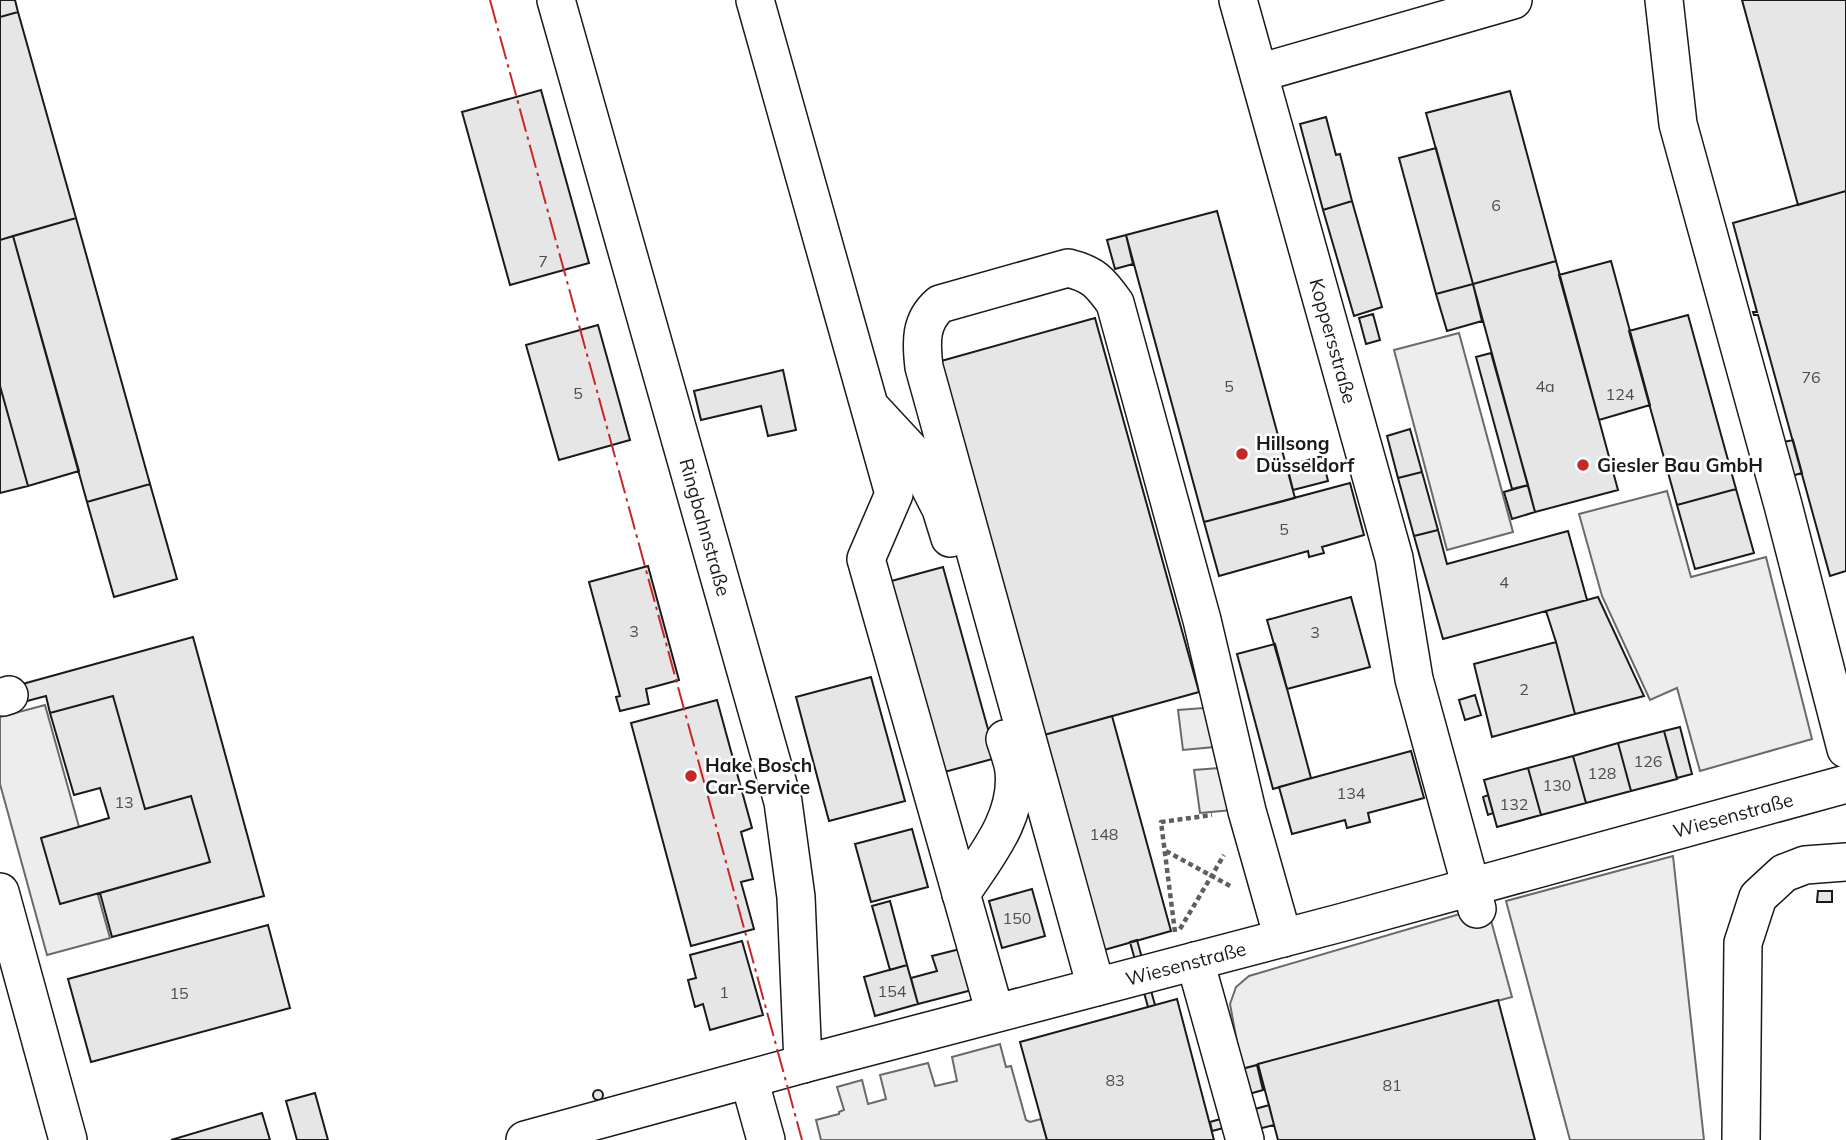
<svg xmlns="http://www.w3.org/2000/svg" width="1846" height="1140" viewBox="0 0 1846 1140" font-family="Mulish,sans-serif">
  <rect width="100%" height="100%" fill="#fff"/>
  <!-- built -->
  <path fill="#ededed" stroke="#6a6a6a" stroke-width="2" d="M1459,333L1513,532L1447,550L1394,350Z
    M1667,491L1691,577L1766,557L1812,739L1700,771L1677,688L1650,700L1602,596L1579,514Z
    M45,705L110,938L47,955L0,784V717Z
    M1204,708L1214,747L1183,750L1178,710Z
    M1219,768L1232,810L1200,813L1194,770Z
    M1673,856L1704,1140H1570L1506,901Z
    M1487,906L1512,997L1242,1069L1230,1004L1236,987L1249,976Z
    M1000,1044L1006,1067L1011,1066L1026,1120L1030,1122L1041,1119L1047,1140H821L816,1120L839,1114V1112L844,1110L837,1087L862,1080L868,1104L886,1099L880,1075L928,1063L935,1086L957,1081L952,1057Z"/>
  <!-- building -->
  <path fill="#e6e6e6" stroke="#1a1a1a" stroke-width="2" d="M0,0H15L18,12L0,17Z
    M1742,0H1846V191L1798,205Z
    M18,12L76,218L0,240V17Z
    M541,90L589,263L510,285L462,112Z
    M1510,91L1556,261L1473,284L1426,113Z
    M1326,117L1336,155L1340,154L1352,201L1323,210L1300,124Z
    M1436,148L1473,284L1436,294L1399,158Z
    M1846,191V571L1830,576L1758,315H1754L1753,312H1757L1733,223Z
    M1352,201L1382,307L1354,316L1323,210Z
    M1217,211L1295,498L1204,522L1126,235Z
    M76,218L150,484L87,502L13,236Z
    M1126,235L1133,264L1115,269L1107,240Z
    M13,236L79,471L28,486L0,386V240Z
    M1556,261L1618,490L1535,512L1473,284Z
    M1611,261L1650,405L1599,420L1559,275Z
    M1473,284L1482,321L1447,331L1436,294Z
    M1373,314L1380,340L1366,344L1359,318Z
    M1688,315L1736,489L1677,505L1629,331Z
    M1095,318L1199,692L1037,737L934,363Z
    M598,325L630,440L559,460L526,345Z
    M1491,353L1528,485L1512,489L1476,357Z
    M783,370L796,430L768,436L761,406L701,420L694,391Z
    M0,386L28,486L0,493Z
    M1410,429L1422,472L1398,478L1387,436Z
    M1793,440L1802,473L1788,477L1779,443Z
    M1322,456L1328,481L1293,490L1287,466Z
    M1422,472L1438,530L1414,536L1398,478Z
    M1350,483L1364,535L1322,547L1324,553L1309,557L1308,551L1219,576L1204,522Z
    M150,484L177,579L114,597L87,502Z
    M1528,485L1535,512L1512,519L1504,492Z
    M1736,489L1754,553L1695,569L1677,505Z
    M1438,530L1447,564L1568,531L1587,600L1443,639L1414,536Z
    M648,566L679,680L646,689L649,704L620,711L616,697L620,696L589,582Z
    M943,567L996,758L937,774L884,583Z
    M1351,597L1370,667L1287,689L1267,620Z
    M1598,597L1644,696L1575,714L1556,642L1546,611Z
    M193,637L264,896L112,937L100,893L210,862L191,796L145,809L113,696L50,713L46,696L12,705L8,688Z
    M1556,642L1575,714L1492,737L1474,664Z
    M1275,644L1311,778L1273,789L1237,654Z
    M871,677L905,801L829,821L796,697Z
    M1475,695L1481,715L1465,720L1459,700Z
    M113,696L145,809L191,796L210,862L60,904L41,838L109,818L100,788L74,795L50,713Z
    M717,700L752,828L741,832L753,879L741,882L754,929L691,946L631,723Z
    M1112,716L1171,931L1097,952L1037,737Z
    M1680,727L1692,774L1677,778L1664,731Z
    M1664,731L1677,779L1631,791L1618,743Z
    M1618,743L1631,791L1586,803L1573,756Z
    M1411,751L1424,798L1368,813L1370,822L1347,828L1345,820L1292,834L1279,787Z
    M1573,756L1586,803L1541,815L1528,768Z
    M1528,768L1541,815L1497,827L1484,780Z
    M1488,795L1493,813L1488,815L1483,797Z
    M912,829L928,887L871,902L855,844Z
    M1032,889L1045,936L1002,948L989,901Z
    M1818,891H1832V902H1817Z
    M890,901L907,965L890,970L872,906Z
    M268,925L290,1008L91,1062L68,979Z
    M1137,940L1155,1005L1148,1007L1130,942Z
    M742,941L763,1015L710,1030L703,1004L695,1007L688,980L696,978L690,955Z
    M960,949L972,990L918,1004L911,978L937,971L932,956Z
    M907,965L918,1004L875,1016L864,977Z
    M1177,999L1214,1140H1047L1020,1042Z
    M1498,1000L1535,1140H1278L1258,1064Z
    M1257,1065L1263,1090L1249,1094L1242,1069Z
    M593 1095a5 5 0 1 1 10 0a5 5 0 1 1-10 0Z
    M315,1093L328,1140H297L286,1101Z
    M1269,1105L1274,1125L1258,1129L1255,1120L1212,1131L1210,1122Z
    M262,1113L270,1140H171Z"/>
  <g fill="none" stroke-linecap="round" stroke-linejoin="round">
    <defs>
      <g id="minor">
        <path id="s1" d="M556,0L783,802L796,897L803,1064"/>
        <path d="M755,0L894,494L866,559L995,1013"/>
        <path id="s2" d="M1238,0L1394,558L1414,679L1477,909"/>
        <path d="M1664,0L1678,124L1783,505L1846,749"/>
        <path d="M1259,73L1513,0"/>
        <path d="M873,410L912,452L941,509L950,538"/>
        <path d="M3,697L9,695"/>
        <path d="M0,892L68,1140"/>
        <path d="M961,894C985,857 1019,818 1014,771C1013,761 1008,749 1005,739"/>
        <path d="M1195,961L1245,1140"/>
        <path d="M1096,987L924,367C921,342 920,321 940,304L1068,268C1093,274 1100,282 1115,303L1202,620L1247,811L1283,938"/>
        <path d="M749,1079L766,1140"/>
        <path id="s3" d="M525,1140L803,1064L1340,923L1846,784"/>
        <path d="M1741,1140L1743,943L1758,897L1784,873L1805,865L1846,862"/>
      </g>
    </defs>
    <!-- minor casing -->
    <use href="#minor" stroke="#1a1a1a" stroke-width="40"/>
    <!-- path -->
    <path stroke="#5f5f5f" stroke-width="4.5" stroke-dasharray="5 3.5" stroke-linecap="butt" d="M1166,851L1232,887
      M1180,929L1224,855
      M1175,932L1161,822L1212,815"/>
    <!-- minor -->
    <use href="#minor" stroke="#fff" stroke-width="37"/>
    <!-- power -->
    <path stroke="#c62828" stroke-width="2" stroke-dasharray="24 5 3.5 5" stroke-linecap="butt" d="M490,0L802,1140"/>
  </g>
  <!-- markers -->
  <g fill="#c62828" stroke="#fff" stroke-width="2.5">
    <circle cx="1242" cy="454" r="7"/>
    <circle cx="1583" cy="465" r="7"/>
    <circle cx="691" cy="776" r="7"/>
  </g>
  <g text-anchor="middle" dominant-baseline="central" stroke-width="5" stroke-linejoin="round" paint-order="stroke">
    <!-- number labels -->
    <g font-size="16" fill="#4d4d4d">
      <text x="1496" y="205">6</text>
      <text x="543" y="261">7</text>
      <text x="1811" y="377">76</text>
      <text x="1229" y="386">5</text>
      <text x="1545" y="386">4a</text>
      <text x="578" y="393">5</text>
      <text x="1620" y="394">124</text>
      <text x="1284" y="529">5</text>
      <text x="1504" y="582">4</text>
      <text x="634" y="631">3</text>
      <text x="1315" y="632">3</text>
      <text x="1524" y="689">2</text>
      <text x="1648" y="761">126</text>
      <text x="1602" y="773">128</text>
      <text x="1557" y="785">130</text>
      <text x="1351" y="793">134</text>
      <text x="124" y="802">13</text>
      <text x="1514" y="804">132</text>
      <text x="1104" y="834">148</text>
      <text x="1017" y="918">150</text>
      <text x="892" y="991">154</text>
      <text x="724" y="992">1</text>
      <text x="179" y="993">15</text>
      <text x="1115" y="1080">83</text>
      <text x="1392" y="1085">81</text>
    </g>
    <!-- street labels -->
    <g font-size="19" fill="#1a1a1a" stroke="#fff">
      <text stroke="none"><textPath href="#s2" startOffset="354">Koppersstraße</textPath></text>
      <text stroke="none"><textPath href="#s1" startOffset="548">Ringbahnstraße</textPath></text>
      <text stroke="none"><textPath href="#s3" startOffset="1251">Wiesenstraße</textPath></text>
      <text stroke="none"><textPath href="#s3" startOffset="684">Wiesenstraße</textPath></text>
    </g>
    <!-- poi labels -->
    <g font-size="19" font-weight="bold" fill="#1a1a1a" stroke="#fff" text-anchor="start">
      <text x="1256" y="443">Hillsong<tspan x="1256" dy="22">Düsseldorf</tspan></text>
      <text x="1597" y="465">Giesler Bau GmbH</text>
      <text x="705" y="765">Hake Bosch<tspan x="705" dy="22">Car-Service</tspan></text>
    </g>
  </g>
</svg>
